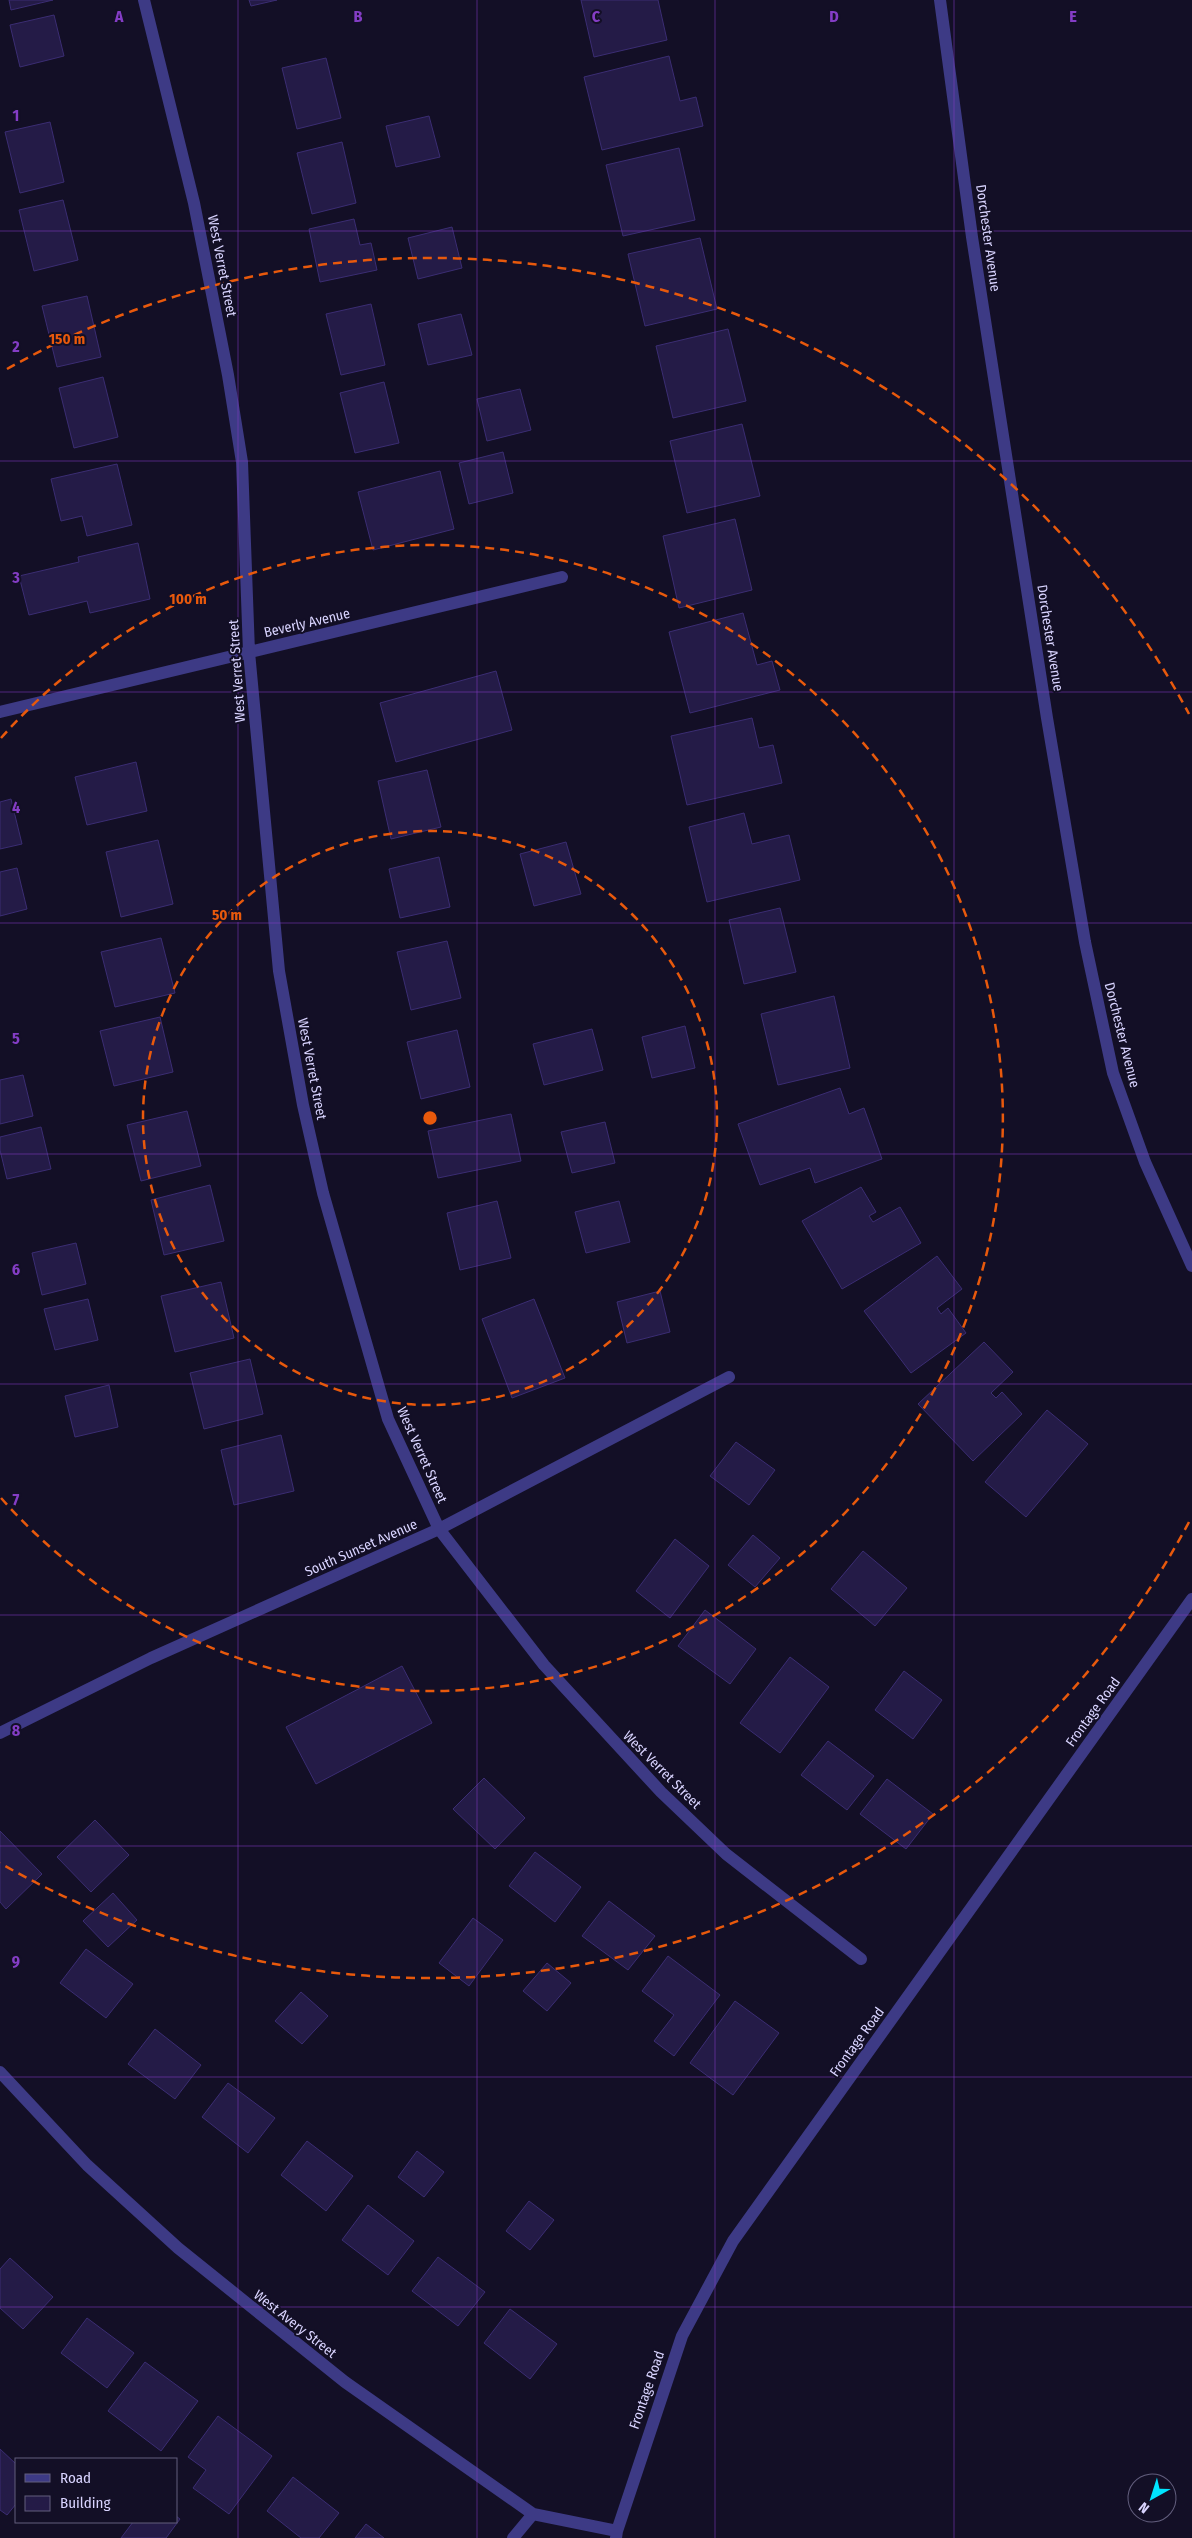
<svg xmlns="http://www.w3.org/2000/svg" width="1192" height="2538" viewBox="0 0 1192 2538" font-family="'Fira Sans Condensed',sans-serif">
  <rect width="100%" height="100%" fill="#130f26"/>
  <!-- building -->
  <path fill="#241b47" stroke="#3b2d73" d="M9,0H53L11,10Z
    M249,0H277L251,6Z
    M581,0H658L667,40L594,57Z
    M54,15L64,56L20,67L10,25Z
    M669,56L680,101L696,97L703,126L602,150L584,77Z
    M326,58L341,118L297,129L282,68Z
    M429,116L440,157L396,167L386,126Z
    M50,122L64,182L20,193L5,132Z
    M342,142L356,203L312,214L297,153Z
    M679,148L695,220L623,236L606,165Z
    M63,200L78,260L34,271L19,210Z
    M354,219L360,245L371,243L377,270L320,282L309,229Z
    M452,227L462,268L418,279L408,238Z
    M700,238L717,309L645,326L628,254Z
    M87,296L101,357L57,367L42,306Z
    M371,304L385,365L341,375L326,314Z
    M461,314L472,355L428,365L418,324Z
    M728,329L746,401L673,418L656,346Z
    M103,377L118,437L74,448L59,388Z
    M384,382L399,443L355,453L340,393Z
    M520,389L531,430L487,441L477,399Z
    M742,424L760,496L687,513L670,441Z
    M503,452L513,493L469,504L459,463Z
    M117,464L132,525L87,536L82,516L61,521L51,479Z
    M440,471L454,529L373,550L358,492Z
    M735,519L752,590L679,608L663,536Z
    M138,543L150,599L90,613L87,601L29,615L19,576L79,562L78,557Z
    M743,613L757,665L772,661L780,690L690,713L669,632Z
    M496,671L512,730L396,762L380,703Z
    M752,718L759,748L773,745L782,783L687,805L671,736Z
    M136,762L147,811L87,825L75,777Z
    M427,770L441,827L391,839L378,781Z
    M11,799L22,844L0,849V802Z
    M744,813L752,844L789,835L800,880L707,902L689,827Z
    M158,840L173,904L121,917L106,852Z
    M566,842L581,894L534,906L520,854Z
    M439,857L450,907L400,918L389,869Z
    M17,868L27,909L0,916V872Z
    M780,908L796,972L744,984L729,920Z
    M161,938L175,993L115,1007L101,952Z
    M447,941L461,998L411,1010L397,952Z
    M834,996L850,1068L778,1085L761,1014Z
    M160,1017L173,1072L114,1086L100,1031Z
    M685,1026L695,1068L652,1078L642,1037Z
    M592,1029L603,1070L544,1085L533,1044Z
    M457,1030L470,1087L421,1099L407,1042Z
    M23,1075L33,1116L0,1124V1080Z
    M840,1088L849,1114L864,1108L882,1159L815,1183L810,1168L760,1185L738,1124Z
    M187,1111L201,1166L141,1181L127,1125Z
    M511,1114L521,1161L438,1178L428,1131Z
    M605,1122L615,1163L572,1173L561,1132Z
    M41,1127L51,1169L7,1179L0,1150V1137Z
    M210,1185L224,1241L164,1255L151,1200Z
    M861,1187L876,1212L869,1216L873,1222L900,1207L921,1243L842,1289L802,1221Z
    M497,1201L511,1258L460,1270L447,1213Z
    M619,1201L630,1242L586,1253L575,1212Z
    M76,1243L86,1284L42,1295L32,1253Z
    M937,1256L962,1289L937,1308L941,1314L948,1308L966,1333L911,1373L864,1311Z
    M221,1282L234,1338L175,1352L161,1296Z
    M660,1291L670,1332L627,1343L617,1302Z
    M88,1299L98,1340L55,1350L44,1309Z
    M534,1299L565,1378L512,1398L482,1319Z
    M984,1342L1013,1372L991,1393L996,1398L1002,1392L1022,1414L973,1461L918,1404Z
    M250,1359L263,1414L204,1429L190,1373Z
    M109,1385L118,1427L75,1437L65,1396Z
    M1047,1410L1088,1444L1026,1517L985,1482Z
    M281,1435L294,1491L234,1505L221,1450Z
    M736,1442L775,1470L749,1505L710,1476Z
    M753,1535L780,1558L755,1587L728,1565Z
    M675,1539L709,1566L670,1618L636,1591Z
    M863,1551L907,1588L875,1626L831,1589Z
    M705,1610L756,1649L730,1684L678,1646Z
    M790,1657L829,1687L780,1753L740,1723Z
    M402,1666L432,1723L316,1784L286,1727Z
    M904,1671L942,1700L913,1739L875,1710Z
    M828,1741L874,1776L847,1810L801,1775Z
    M484,1778L525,1818L495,1849L453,1809Z
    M887,1779L933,1814L906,1849L860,1814Z
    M95,1820L129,1855L91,1892L57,1857Z
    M0,1831L42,1874L6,1909L0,1902Z
    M535,1852L581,1887L555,1922L509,1886Z
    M113,1893L137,1920L108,1947L83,1921Z
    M609,1901L655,1936L628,1970L582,1936Z
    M473,1918L503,1940L469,1986L439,1963Z
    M86,1949L133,1984L106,2018L60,1983Z
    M668,1956L720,1995L674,2056L654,2041L674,2015L642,1991Z
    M547,1963L571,1983L547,2011L523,1991Z
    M301,1992L328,2016L302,2044L275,2021Z
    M735,2001L779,2033L733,2095L690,2063Z
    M155,2029L201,2065L175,2099L128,2064Z
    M228,2083L275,2118L248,2153L202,2117Z
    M307,2141L353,2176L326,2211L281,2175Z
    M417,2151L444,2172L424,2197L398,2177Z
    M529,2201L554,2220L530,2250L506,2231Z
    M368,2205L414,2241L388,2275L342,2240Z
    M438,2257L485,2292L458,2326L412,2291Z
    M10,2258L53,2297L23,2329L0,2308V2269Z
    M510,2309L557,2344L530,2379L484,2343Z
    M87,2318L134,2353L107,2388L61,2353Z
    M145,2362L198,2401L161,2451L108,2411Z
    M218,2416L272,2456L229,2514L193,2488L206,2470L188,2457Z
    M0,2449L16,2464V2504L7,2515L0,2510Z
    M293,2477L339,2513L319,2538H301L267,2511Z
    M176,2516L180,2519L166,2538H121L133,2522H176Z
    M366,2524L384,2538H355Z"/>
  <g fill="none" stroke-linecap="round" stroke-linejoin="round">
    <!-- street -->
    <path stroke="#3d3a85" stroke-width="12" d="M144,0L194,203L228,375L242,462L249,652L279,971L303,1105L323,1193L388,1419L439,1529L544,1665L661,1792L726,1854L861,1959
      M940,0L972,237L1047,718L1085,942L1113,1073L1145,1162L1192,1266
      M0,712L562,577
      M0,1733L151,1658L439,1529L729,1377
      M0,2072L87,2165L178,2248L345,2382L533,2514L617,2531
      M513,2538L533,2514
      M616,2538L617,2531L682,2336L733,2241L1192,1599"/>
  </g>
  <!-- grid -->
  <path fill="none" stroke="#843dc5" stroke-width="1" stroke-opacity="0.55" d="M238,0V2538M477,0V2538M715,0V2538M954,0V2538M0,231H1192M0,461H1192M0,692H1192M0,923H1192M0,1154H1192M0,1384H1192M0,1615H1192M0,1846H1192M0,2077H1192M0,2307H1192"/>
  <!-- distance rings -->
  <g fill="none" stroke="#e8590c" stroke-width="2.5" stroke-dasharray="9 6">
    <circle cx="430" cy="1118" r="287"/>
    <path d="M1 738A573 573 0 1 1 1 1498"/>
    <path d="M1189 1522A860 860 0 0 1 0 1863M7 369A860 860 0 0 1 1189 714"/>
  </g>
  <g text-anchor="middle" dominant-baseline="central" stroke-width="4" stroke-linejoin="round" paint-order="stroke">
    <!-- street labels -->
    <g font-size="14" fill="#d9d4ff" stroke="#130f26">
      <text transform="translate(988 238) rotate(82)">Dorchester Avenue</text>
      <text transform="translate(222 266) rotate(79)">West Verret Street</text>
      <text transform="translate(307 623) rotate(-13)">Beverly Avenue</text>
      <text transform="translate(1050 638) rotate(81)">Dorchester Avenue</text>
      <text transform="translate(237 671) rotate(-94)">West Verret Street</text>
      <text transform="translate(1122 1035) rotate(76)">Dorchester Avenue</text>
      <text transform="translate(312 1069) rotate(79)">West Verret Street</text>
      <text transform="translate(422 1455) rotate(66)">West Verret Street</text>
      <text transform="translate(361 1548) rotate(-24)">South Sunset Avenue</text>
      <text transform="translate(1093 1712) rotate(-54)">Frontage Road</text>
      <text transform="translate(662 1770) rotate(45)">West Verret Street</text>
      <text transform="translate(857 2042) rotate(-54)">Frontage Road</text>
      <text transform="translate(295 2324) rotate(38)">West Avery Street</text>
      <text transform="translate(647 2390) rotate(-71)">Frontage Road</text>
    </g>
  </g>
  <g font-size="16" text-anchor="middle" font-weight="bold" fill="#843dc5" stroke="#130f26" stroke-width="4" stroke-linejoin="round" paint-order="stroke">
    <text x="119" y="22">A</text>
    <text x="358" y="22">B</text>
    <text x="596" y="22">C</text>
    <text x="834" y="22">D</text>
    <text x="1073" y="22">E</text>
    <text x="16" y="121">1</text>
    <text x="16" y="352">2</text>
    <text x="16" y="583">3</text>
    <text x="16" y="813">4</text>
    <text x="16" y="1044">5</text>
    <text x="16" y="1275">6</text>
    <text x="16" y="1505">7</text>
    <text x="16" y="1736">8</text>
    <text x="16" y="1967">9</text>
  </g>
  <circle cx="430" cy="1118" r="8" fill="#e8590c" stroke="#130f26" stroke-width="2.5"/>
  <g font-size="15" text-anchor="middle" font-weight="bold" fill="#e8590c" stroke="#130f26" stroke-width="4" stroke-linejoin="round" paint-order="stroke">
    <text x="67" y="344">150 m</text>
    <text x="188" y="604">100 m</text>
    <text x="227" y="920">50 m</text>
  </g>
  <!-- legend -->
  <rect x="15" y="2458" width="162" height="65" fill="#130f26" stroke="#625e7d"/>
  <rect x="25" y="2474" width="25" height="8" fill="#3d3a85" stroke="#625e7d"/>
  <text x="60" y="2483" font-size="15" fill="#d9d4ff">Road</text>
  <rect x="25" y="2496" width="25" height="15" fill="#241b47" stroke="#625e7d"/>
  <text x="60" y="2508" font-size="15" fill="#d9d4ff">Building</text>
  <!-- north arrow -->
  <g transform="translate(1152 2498) rotate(219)"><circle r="24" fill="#130f26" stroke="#625e7d"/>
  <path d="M0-4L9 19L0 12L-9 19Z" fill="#00e5ff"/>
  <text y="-8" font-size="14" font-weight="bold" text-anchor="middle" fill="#d9d4ff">N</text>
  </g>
</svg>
